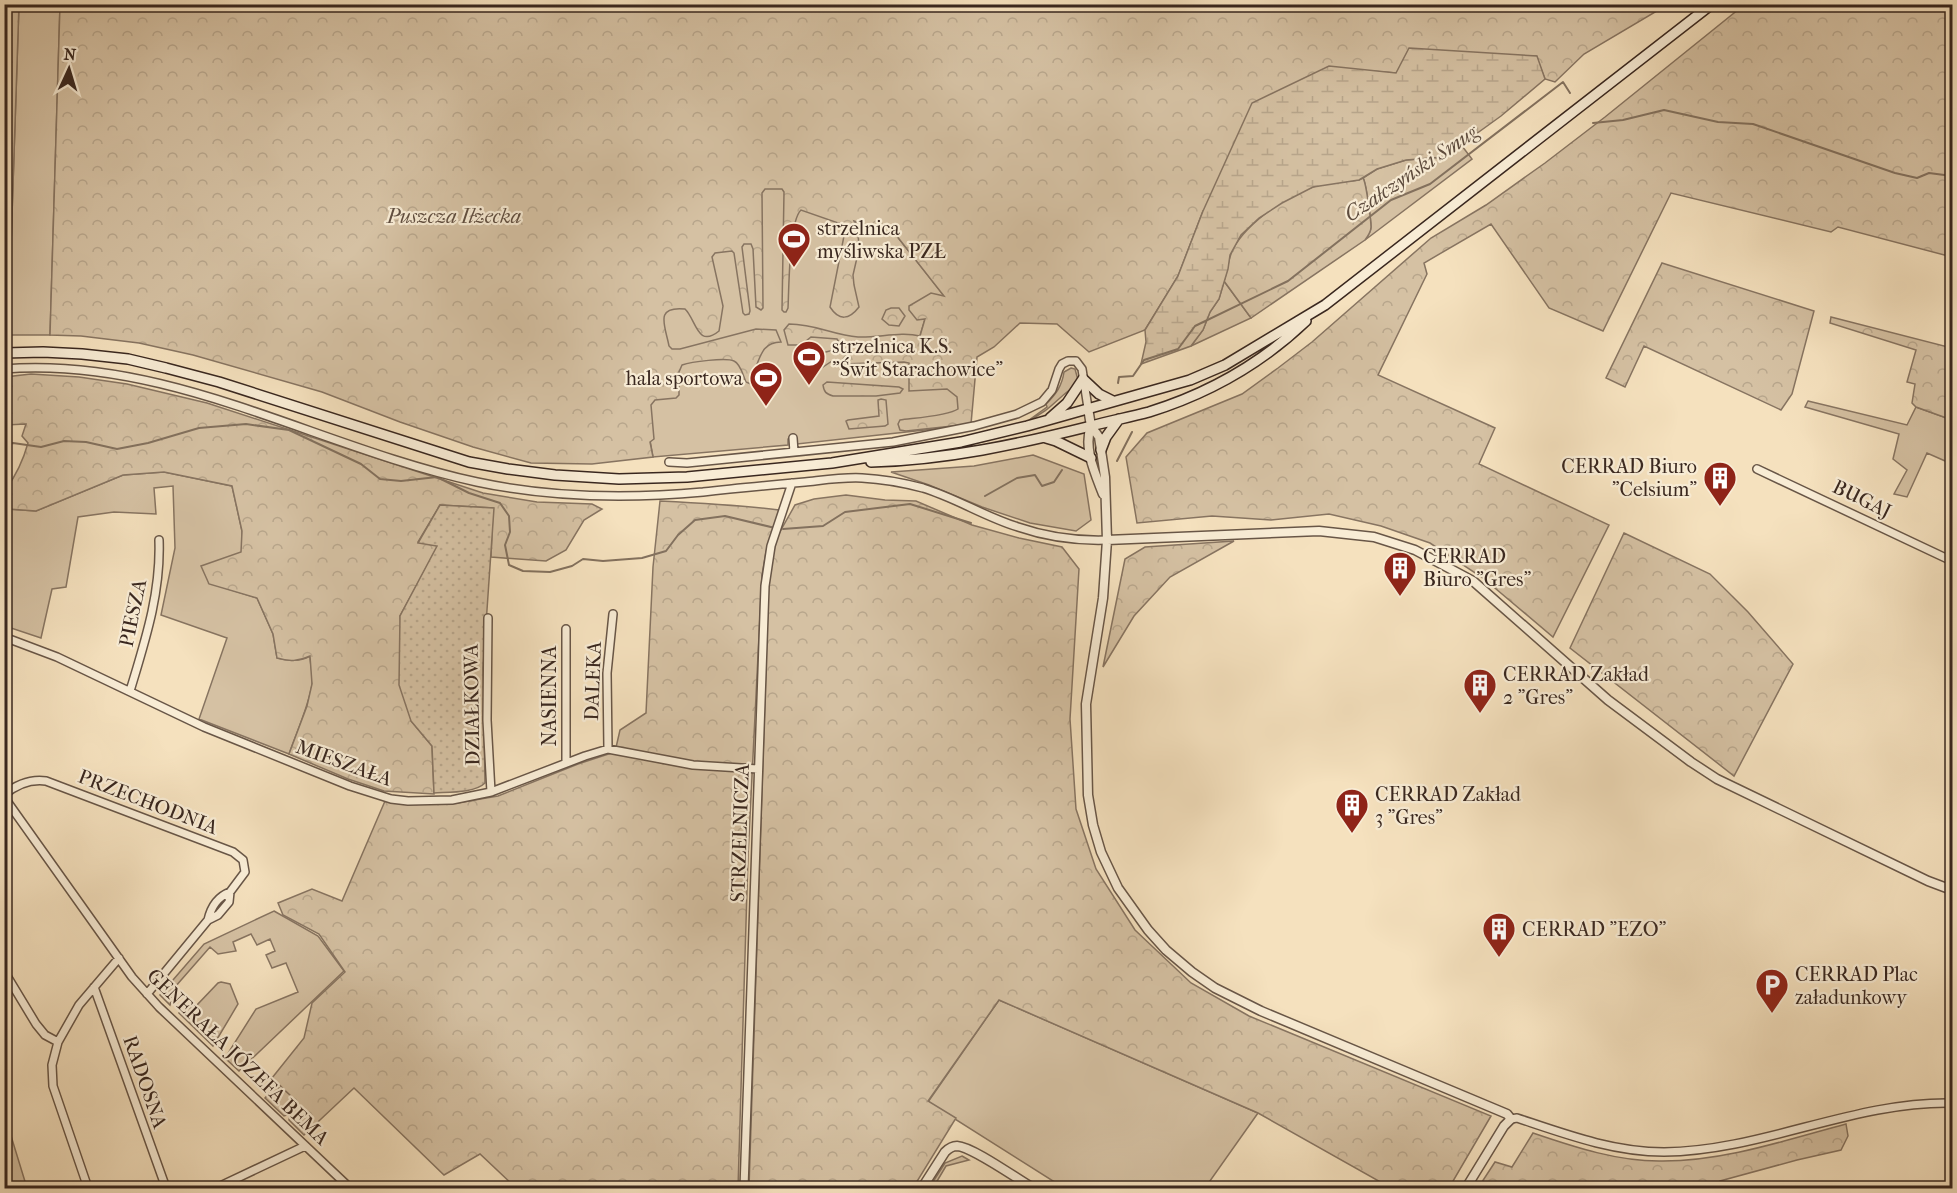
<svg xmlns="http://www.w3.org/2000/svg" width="1957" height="1193" viewBox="0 0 1957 1193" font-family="'IM FELL French Canon',serif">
  <defs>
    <pattern id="forest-crowns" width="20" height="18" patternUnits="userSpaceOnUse" patternTransform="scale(1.5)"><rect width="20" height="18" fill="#d5c1a3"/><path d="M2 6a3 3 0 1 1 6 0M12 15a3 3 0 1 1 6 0" fill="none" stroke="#b8a68c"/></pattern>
    <pattern id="wetland-marsh" width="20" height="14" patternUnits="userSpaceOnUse" patternTransform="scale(1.5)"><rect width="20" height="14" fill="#d5c1a3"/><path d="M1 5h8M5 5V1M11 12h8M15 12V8" fill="none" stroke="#b8a68c"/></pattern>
    <pattern id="garden-dots" width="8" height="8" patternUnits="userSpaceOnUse" patternTransform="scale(1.5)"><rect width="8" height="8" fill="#d5c1a3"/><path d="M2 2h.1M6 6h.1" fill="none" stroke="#b8a68c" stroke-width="1.8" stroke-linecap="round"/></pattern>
  </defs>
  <rect width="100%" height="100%" fill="#f5e1be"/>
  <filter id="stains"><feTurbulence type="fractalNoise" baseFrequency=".00333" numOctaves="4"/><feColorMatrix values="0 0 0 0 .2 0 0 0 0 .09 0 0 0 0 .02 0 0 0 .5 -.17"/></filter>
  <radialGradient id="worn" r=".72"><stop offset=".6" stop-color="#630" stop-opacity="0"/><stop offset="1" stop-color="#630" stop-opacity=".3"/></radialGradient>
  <!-- grass -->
  <path fill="#d5c1a3" stroke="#877461" stroke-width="1.5" d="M19,5H60L50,335H8Z
    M1462,146L1472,159L1365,240C1368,236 1371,232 1371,227C1371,220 1366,182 1363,178L1377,169L1406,160L1443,157Z
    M796,158L853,221L896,235L945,297L925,319L917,346L976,358L970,425L797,444L796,437L788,439V445L653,457L645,413L644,359L682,245Z
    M1224,281L1251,318L1191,346L1203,330L1210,312L1219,299Z
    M1071,368L1075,369L1078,380L1075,386C1057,398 1050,411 1029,420L1047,407L1046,404C1056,394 1062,386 1064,372Z
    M1808,401L1907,425L1916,407L1952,420V464L1927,453L1907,497L1894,494L1907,470L1893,459L1899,434L1805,407Z
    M1033,455L1084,474L1091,520L1076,531L1030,523L982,507L929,485L891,472L974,466Z
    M164,472L232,486L242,531V552L209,583L257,598L273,634L277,658C290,661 299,662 310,656C310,666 314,675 312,685C308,708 297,731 289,754L199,719L227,638L161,615L175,548L173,486L154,488L156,514L114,512L78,517L66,587L52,589L41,638L5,626L4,511L7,507L8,509L36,511L123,475Z
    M274,911L318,936L344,971L239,1071L225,1058L256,1009L298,992L286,963L272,968L266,955L275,951L270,939L257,945L251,934L233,942L236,951L218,954L210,947L168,995L172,999L170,1005L160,995L204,944Z
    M221,982L230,984L238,1004L213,1046L179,1013L182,1010L196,1006L218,983Z
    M999,1000L1258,1113L1205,1188H1064L928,1102Z
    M4,1113L27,1188H5Z
    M962,1156L969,1160L946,1166L933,1188H929L945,1163Z"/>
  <!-- forest -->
  <path fill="url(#forest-crowns)" stroke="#877461" stroke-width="1.5" d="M19,4L8,335H5L4,5Z
    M60,5H1667L1584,54L1555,82L1545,79L1536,56L1396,73L1372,71L1203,211L1178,276L1145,330L1089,352L1057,324L1020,323L994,347L977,357L971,424L906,431L900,430L898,424L900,420C914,418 948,416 958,409L957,397L947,389L909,391V363L904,362L842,364L832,361L817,371L808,369L803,362L810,356L838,349L839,342L837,339L811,337L801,345H788L784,330L789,324C816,324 833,335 858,337C878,338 901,331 920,336L925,319L917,320L909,310V306L931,293L944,296L896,235L854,221L858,231L859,249L853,275L854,285L859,307C849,320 839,321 830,307L844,236V225L801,210C789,221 789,289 788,308L786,312H784L782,310L784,192L782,189H765L762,193L763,308L761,310L756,307L753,249L751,244H744L742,247L750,311L749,314L745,315L743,313L734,253L732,251L715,253L712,257L723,306L719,331C697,349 696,319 685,309C654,306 665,325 669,346L672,349H680L756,329L776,330L781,342C761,342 760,359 753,374L756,380L755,386L746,382C743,376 741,364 734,361C726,357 691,362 682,365L679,372V395L676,398L655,400L651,405L654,439L650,442L653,457L592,464L531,463L473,447L400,422L322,392L193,355L139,343L81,336L50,335Z
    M1744,5H1952V257L1838,227L1831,232L1671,193L1603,331L1549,308L1491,224L1424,263L1427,274L1378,375L1495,428L1479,464L1609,525L1553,637L1483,578L1430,543L1381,526L1329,514L1271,520L1212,516L1137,523L1126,457L1147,433L1242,394L1278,368L1312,342L1431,238L1486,205L1545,163L1605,117Z
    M1363,178C1366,182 1371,220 1371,227C1371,232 1368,236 1365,240L1251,318L1224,281C1227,272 1228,262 1231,254C1241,227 1286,195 1313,187C1327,182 1345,182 1359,180Z
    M1662,263L1814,311L1792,394L1781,410L1644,346L1625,387L1606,378Z
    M891,308H899L905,316L899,326L889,325L882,319L886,310Z
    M1831,317L1952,348V420L1916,407L1912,403L1915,384L1907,382L1916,350L1830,323Z
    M31,374L79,377L127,384L207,403L483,493L537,502L592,504L602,509L584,520L566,550L546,561L491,557L493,508L440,505L418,542L438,546L400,616L411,721L432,746L434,794L384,791L348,779L289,754L307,706L312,684L310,656C298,661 290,662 277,658L273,634L257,598L209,584L201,566L241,552L242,531L232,486L164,472L123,475L36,511L8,509L6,489C17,474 23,461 28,443L22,436L26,424L5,425V377Z
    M827,382L899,387L903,389L900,393L876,396H833C826,394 824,392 823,385Z
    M881,399L886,400L888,424L885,426L849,429L846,421L848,420L879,416L878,400Z
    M846,495L885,500L916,501L972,525L1019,538L1062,547L1079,569L1070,719L1076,809L1096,869L1135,930L1191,983L1249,1016L1491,1116L1449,1188H1391L1258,1113L999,1000L928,1101L956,1118L913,1188H749L769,573L777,537L795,505L814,499Z
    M660,501C700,503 739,505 779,510L766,552L762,575L748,857L738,1188H516L480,1154L444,1175L354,1088L304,1135L289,1120L290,1114L284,1116L265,1098L275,1087L283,1089L291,1096L272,1078L304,1038L312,1003L345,972L319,934L283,915L278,903L312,889L342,901L385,801L415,804L457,803L498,796L578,764L615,752L620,730L646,713L653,567Z
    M1624,533L1710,574L1748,612L1793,664L1734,776L1570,648Z
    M1234,541L1170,577L1134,616L1103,667L1125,559L1145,547Z
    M1846,1124L1848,1136L1841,1150L1797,1160L1720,1181L1710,1188H1478L1495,1162L1512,1167L1533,1133C1574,1147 1619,1162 1663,1161C1725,1161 1786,1140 1846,1124Z"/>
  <!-- wetland -->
  <path fill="url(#wetland-marsh)" stroke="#877461" stroke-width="1.5" d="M1409,48L1537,56L1545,79L1501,116L1444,157L1406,160L1377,169L1359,180L1313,187L1282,203L1259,218L1241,235L1230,255L1228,269L1219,299L1210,312L1203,330L1191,346L1141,364L1146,342L1145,330L1178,276L1203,211L1252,103L1329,66L1396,73Z"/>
  <!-- garden -->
  <path fill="url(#garden-dots)" stroke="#877461" stroke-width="1.5" d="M440,505L494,508L483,668L485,783C475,793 449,792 434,793L432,746L411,721L399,685L400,616L437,546L418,543Z"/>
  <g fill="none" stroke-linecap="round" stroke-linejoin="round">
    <!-- stream -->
    <path stroke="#83715e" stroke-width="2" d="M1593,123L1623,120L1664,110L1718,122L1753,124L1895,173L1917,178L1929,173L1952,176
      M1118,383L1119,377L1133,376L1144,360L1178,349L1195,326L1288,281L1391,200L1430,184L1563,82L1570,93
      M4,446L13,443L41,447L64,441L86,442L117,449L148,443L199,428L246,424L289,430L361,464L380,479L401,481L437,477L469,493L500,503L509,516L510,532L505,545L509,565L523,571L550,572L572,566L583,559L603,561L642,558L666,551L678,535L695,520L725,516L775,528
      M1117,461L1132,432
      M985,496L1017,478L1035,475L1042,486L1054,482L1062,470
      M783,529L823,526L845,512L910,504L971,523"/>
    <defs>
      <path id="minor" d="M4,369C170,356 319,448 477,482C552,498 627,499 703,492C737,488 771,485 805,482C824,480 843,477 862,478C882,479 904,483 923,488C956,498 985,517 1018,527C1047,537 1076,541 1107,540
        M793,438L794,452
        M669,462L687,463L893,442L974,426L1017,414L1042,402L1052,390L1059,369L1062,364L1068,361H1076L1082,369L1088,408
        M1757,469L1952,561
        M488,618L487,720L491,792
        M566,629V763
        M4,637L57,657L204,727L350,786L391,799L408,801L452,800L491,792L585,756L608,749L693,765L758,769
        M130,691C145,641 161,593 159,540
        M608,749L607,673L613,614
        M4,795C17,784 31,779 46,781L233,852L243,860L245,872L230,892L229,902L218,915L208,920
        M4,797L132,977L159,1007L350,1188
        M4,971L36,1024L45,1035L58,1042
        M94,987L166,1188
        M147,994L208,920C211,907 217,897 230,892
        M1511,1119L1517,1118C1565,1134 1613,1152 1664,1152C1762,1151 1854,1101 1952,1103
        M88,1188L53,1086L52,1065L58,1042L79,1005L119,958
        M216,1188L305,1146
        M744,1188L765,586L771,546L792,483"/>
      <path id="tertiary" d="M1088,408L1091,426L1099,437L1105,477L1107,540L1103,598L1086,704L1088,795L1093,825L1101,852L1118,888L1148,930L1166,950L1192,972L1215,988L1261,1011L1507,1114L1511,1119L1504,1126L1466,1188
        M1091,426C1083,448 1095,473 1103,494
        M1107,540L1319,531L1374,537L1415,550L1473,581L1608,700L1691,762L1717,779L1928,881L1952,890
        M922,1188L945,1152C949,1148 952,1146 957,1146C973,1147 1017,1179 1033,1188"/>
      <path id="secondary" d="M4,353L43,352L82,354L128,359L166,368L219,382L469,462L508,469L555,475L619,479L687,477L832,463L961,442L1027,426L1190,380L1225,365L1325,305L1712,4
        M1050,418L1067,403L1083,379L1099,394L1113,401
        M1046,438L1056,441L1091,458
        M1101,450L1106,437L1119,419
        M871,462C946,460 1019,444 1091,426C1110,421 1130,417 1149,412C1207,394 1262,363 1306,321"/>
    </defs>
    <!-- minor casing -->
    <use href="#minor" stroke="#685647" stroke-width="10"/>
    <!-- tertiary casing -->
    <use href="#tertiary" stroke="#685647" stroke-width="11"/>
    <!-- secondary casing -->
    <use href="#secondary" stroke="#39271f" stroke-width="12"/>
    <!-- minor -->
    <use href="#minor" stroke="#f8ecd5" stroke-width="7"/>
    <!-- tertiary -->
    <use href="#tertiary" stroke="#f8ecd5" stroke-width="8"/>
    <!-- secondary -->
    <use href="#secondary" stroke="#f8ecd5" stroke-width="9"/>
  </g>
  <!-- icons -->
  <defs>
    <symbol id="stadium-pin" viewBox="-11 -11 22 30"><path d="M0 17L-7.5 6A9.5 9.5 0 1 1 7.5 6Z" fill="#8f2418" stroke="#f8ecd5"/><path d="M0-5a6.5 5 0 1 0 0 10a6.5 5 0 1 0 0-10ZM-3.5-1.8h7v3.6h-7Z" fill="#fff"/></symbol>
    <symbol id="building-pin" viewBox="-11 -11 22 30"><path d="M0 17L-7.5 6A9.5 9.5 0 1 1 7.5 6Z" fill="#8f2418" stroke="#f8ecd5"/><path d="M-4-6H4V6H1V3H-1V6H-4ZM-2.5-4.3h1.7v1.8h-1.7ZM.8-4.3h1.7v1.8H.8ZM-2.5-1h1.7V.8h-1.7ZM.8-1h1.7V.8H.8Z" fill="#fff"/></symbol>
    <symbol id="parking-pin" viewBox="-11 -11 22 30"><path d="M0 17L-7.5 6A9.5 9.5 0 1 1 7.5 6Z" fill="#8f2418" stroke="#f8ecd5"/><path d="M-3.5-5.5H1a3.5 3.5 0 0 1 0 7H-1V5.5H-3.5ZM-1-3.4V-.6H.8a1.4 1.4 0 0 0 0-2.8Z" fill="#fff"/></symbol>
  </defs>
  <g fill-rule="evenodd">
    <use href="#stadium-pin" x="775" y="220" width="38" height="52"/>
    <use href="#stadium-pin" x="790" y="338" width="38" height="52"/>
    <use href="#stadium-pin" x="747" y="359" width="38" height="52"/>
    <use href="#building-pin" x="1701" y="459" width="38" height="52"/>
    <use href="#building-pin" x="1381" y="549" width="38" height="52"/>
    <use href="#building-pin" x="1461" y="666" width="38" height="52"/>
    <use href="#building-pin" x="1333" y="786" width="38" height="52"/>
    <use href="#building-pin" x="1480" y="910" width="38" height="52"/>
    <use href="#parking-pin" x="1753" y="966" width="38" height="52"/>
  </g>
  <g text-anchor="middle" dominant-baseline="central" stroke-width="4.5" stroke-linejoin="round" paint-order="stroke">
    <!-- park labels -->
    <g font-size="20" font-style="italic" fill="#604e40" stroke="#f8ecd5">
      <text x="454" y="216">Puszcza Iłżecka</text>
    </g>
    <!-- poi labels -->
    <g font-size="20" fill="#39271f" stroke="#f8ecd5" text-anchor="start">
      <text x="817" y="228">strzelnica<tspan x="817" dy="23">myśliwska PZŁ</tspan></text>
      <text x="832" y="346">strzelnica K.S.<tspan x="832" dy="23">"Świt Starachowice"</tspan></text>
      <text x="743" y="378" text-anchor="end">hala sportowa</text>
      <text x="1697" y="466" text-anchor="end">CERRAD Biuro<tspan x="1697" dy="23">"Celsium"</tspan></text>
      <text x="1423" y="556">CERRAD<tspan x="1423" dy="23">Biuro "Gres"</tspan></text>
      <text x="1503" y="674">CERRAD Zakład<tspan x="1503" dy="23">2 "Gres"</tspan></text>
      <text x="1375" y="794">CERRAD Zakład<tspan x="1375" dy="23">3 "Gres"</tspan></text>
      <text x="1522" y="929">CERRAD "EZO"</text>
      <text x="1795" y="974">CERRAD Plac<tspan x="1795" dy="23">załadunkowy</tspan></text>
    </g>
    <!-- street labels -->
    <g font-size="20" fill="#39271f" stroke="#f8ecd5">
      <text transform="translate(1862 499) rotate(26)">BUGAJ</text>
      <text transform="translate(133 613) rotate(-78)">PIESZA</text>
      <text transform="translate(593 681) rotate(-88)">DALEKA</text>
      <text transform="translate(549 696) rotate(-90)">NASIENNA</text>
      <text transform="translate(472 705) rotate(-91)">DZIAŁKOWA</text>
      <text transform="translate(344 763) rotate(20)">MIESZAŁA</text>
      <text transform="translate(148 802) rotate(21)">PRZECHODNIA</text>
      <text transform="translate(740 833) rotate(-88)">STRZELNICZA</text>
      <text transform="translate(238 1057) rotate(44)">GENERAŁA JÓZEFA BEMA</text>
      <text transform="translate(145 1082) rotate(71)">RADOSNA</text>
    </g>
    <!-- water labels -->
    <g font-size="21" font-style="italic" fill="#5e4c3e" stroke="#f8ecd5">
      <text transform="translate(1411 173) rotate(-34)">Czałczyński Smug</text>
    </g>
  </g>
  <!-- margin -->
  <rect width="1957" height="1193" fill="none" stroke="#f5e1be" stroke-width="24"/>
  <rect x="6" y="6" width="1945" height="1181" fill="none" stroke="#39271f" stroke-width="3"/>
  <rect x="12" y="12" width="1933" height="1169" fill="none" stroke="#39271f" stroke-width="1.5"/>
  <!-- north arrow -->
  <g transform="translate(69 69) rotate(4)" stroke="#f8ecd5" stroke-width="4.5" paint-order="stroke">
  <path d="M0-4.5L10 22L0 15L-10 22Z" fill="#39271f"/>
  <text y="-9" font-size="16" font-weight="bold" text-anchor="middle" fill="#39271f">N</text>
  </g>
  <rect width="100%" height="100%" filter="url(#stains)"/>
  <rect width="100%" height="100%" fill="url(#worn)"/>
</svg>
